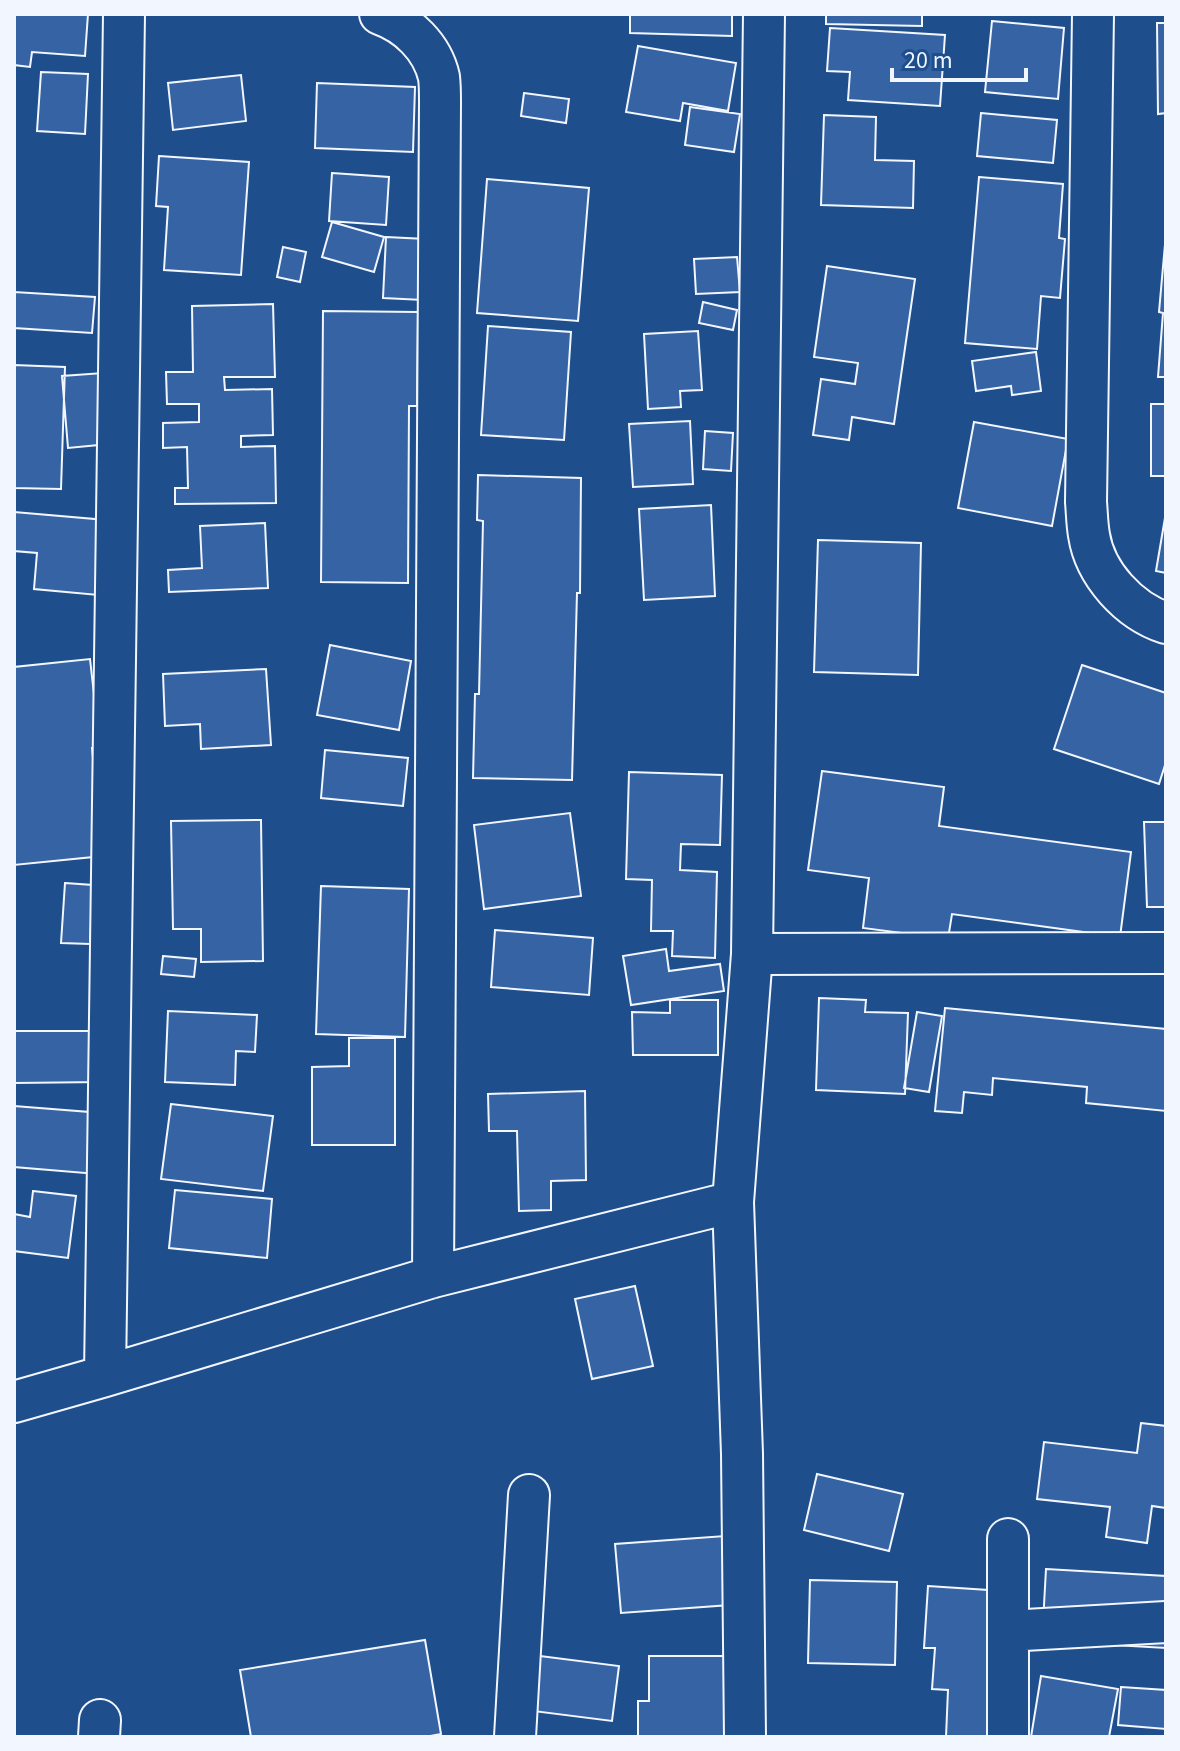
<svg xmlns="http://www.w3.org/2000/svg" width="1180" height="1751" viewBox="0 0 1180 1751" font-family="'Source Sans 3',sans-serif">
  <rect width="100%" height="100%" fill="#1f4e8c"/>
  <!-- building -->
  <path fill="#3563a3" stroke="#f2f6ff" stroke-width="2" d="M14,14H88L85,56L32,52L30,67L14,65Z
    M630,14H732V36L630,33Z
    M826,14H922V26L826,24Z
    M992,21L1064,28L1058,99L985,92Z
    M1157,23H1166V113L1158,114Z
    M830,28L945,35L940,106L848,100L850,72L827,71Z
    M638,46L736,63L728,111L683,103L680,121L626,112Z
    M41,72L88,74L85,134L37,131Z
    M241,75L246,121L173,130L168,83Z
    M317,83L415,87L413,152L315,148Z
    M524,93L569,99L566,123L521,116Z
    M690,107L740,114L734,152L685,145Z
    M981,113L1057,120L1053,163L977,156Z
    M824,115L876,117L875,160L914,161L913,208L821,205Z
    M159,156L249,162L241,275L164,270L168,207L156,206Z
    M332,173L389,177L386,225L329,221Z
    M979,177L1063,184L1059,238L1065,239L1060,298L1041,296L1037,349L965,343Z
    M487,179L589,188L578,321L477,313Z
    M332,222L384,237L374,272L322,257Z
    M1166,233V377H1158L1163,313L1159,312Z
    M386,237L426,239L423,300L383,298Z
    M283,247L306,252L300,282L277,277Z
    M737,257L740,292L696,294L694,259Z
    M827,266L915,279L894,424L852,417L849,440L813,435L821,379L855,384L858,363L814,357Z
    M14,292L95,297L92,333L14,328Z
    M703,302L737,310L733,330L699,323Z
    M273,304L275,377H224L225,390L272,389L273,435L241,436V447L275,446L276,503L175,504V488H188L187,447L163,448V423L199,422V404H167L166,372H193L192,306Z
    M323,311L418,312L417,406H409L408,583L321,582Z
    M488,326L571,332L564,440L481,435Z
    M698,331L702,390L680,391L681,407L648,409L644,334Z
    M1036,352L1041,391L1012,395L1011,386L976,391L972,361Z
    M14,365L65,367L61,489L14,488Z
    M103,373L109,444L68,448L62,376Z
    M1151,404H1166V476H1151Z
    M690,421L693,484L633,487L629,424Z
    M974,422L1068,439L1052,526L958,508Z
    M705,431L733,433L731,471L703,469Z
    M478,475L581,478L580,593H577L572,780L473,778L475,694H479L483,521L477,520Z
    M711,505L715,596L644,600L639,509Z
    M14,512L106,520L98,595L34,589L37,553L14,551Z
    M1166,512V573L1156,571Z
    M265,523L268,588L169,592L168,570L202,568L200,526Z
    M818,540L921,543L918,675L814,672Z
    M330,645L411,661L399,730L317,715Z
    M90,659L100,748H92L103,856L14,865V667Z
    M1082,665L1166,693V762L1159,784L1054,749Z
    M266,669L271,745L201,749L200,724L165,726L163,674Z
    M325,750L408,758L403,806L321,798Z
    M822,771L944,787L939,826L1131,852L1120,937L952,914L948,939L863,928L869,878L808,870Z
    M629,772L722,775L720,845L681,844L680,870L717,872L715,958L672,956L673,931H651L652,880L626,879Z
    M570,813L581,896L484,909L474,825Z
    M261,820L263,961L201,962V929H173L171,821Z
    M1144,822H1166V907H1147Z
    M65,883L93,885L90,944L61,943Z
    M321,886L409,889L405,1037L316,1034Z
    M495,930L593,938L589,995L491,987Z
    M666,949L669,971L720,964L724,991L631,1005L623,956Z
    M163,956L196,959L194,977L161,974Z
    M819,998L866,1000L865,1012L908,1013L905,1094L816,1090Z
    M670,1000H718V1055H633L632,1012L670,1013Z
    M945,1008L1166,1029V1111L1086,1103L1087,1087L993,1078L992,1095L964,1092L962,1113L935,1111Z
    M168,1011L257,1015L255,1052L236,1051L235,1085L165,1082Z
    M917,1012L942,1016L929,1092L904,1088Z
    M14,1031H100L101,1082L14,1083Z
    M349,1038H395V1145H312V1067L349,1066Z
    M585,1091L586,1180L551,1181V1210L519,1211L517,1131H489L488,1094Z
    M171,1104L273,1116L263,1191L161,1179Z
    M14,1106L102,1113L97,1174L14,1167Z
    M175,1190L272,1199L267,1258L169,1248Z
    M33,1191L76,1196L68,1258L14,1251V1214L30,1217Z
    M635,1286L653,1366L592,1379L575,1299Z
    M1141,1423L1166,1426V1508L1152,1506L1147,1543L1106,1537L1110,1507L1037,1499L1044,1442L1137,1453Z
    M817,1474L903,1494L889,1551L804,1530Z
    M725,1536L730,1605L621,1613L615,1544Z
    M1046,1569L1166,1576V1648L1042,1641Z
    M810,1580L897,1582L895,1665L808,1663Z
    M928,1586L1003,1591L993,1737H946L948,1690L932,1689L935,1648H924Z
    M425,1640L441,1734L425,1737H251L240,1670Z
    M540,1656L619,1666L612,1721L533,1711Z
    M649,1656H725V1737H638V1701H649Z
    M1041,1676L1118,1689L1109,1737H1031Z
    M1121,1687L1166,1690V1729L1118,1725Z"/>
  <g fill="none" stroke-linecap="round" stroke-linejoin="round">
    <defs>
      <path id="minor" d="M380,14C408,24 432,47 439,77C440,85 440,94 440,102L433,1277
        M1093,14L1086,502C1087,513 1087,524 1089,535C1095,574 1129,611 1166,623
        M752,954L1166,953
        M105,1376L124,14
        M14,1402L105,1376L433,1277L733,1202
        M1008,1631L1166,1622
        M99,1737L100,1720
        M515,1737L529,1495
        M745,1737L742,1454L733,1202L752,954L764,14
        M1008,1737V1539"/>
    </defs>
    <!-- minor casing -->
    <use href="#minor" stroke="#f2f6ff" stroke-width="44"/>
    <!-- minor -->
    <use href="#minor" stroke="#1f4e8c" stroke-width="40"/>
  </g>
  <!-- border -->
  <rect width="1180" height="1751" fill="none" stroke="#f2f6ff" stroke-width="32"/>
  <!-- scale -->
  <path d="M892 68v12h134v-12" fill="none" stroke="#f2f6ff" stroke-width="4"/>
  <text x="904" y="68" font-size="24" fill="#f2f6ff" stroke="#1f4e8c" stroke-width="6" paint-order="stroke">20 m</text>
</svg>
